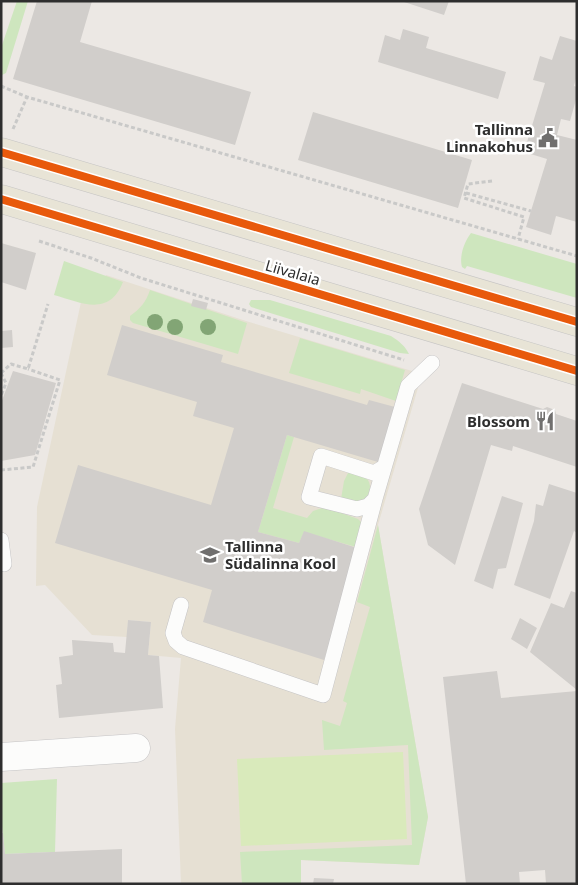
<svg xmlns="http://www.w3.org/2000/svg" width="578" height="885" viewBox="0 0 578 885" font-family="'Noto Sans',sans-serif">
  <rect width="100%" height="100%" fill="#ece8e4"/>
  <!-- education -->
  <path fill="#e6e0d3" d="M106,275L246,321L422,374L378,525L428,817L419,865L301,860V884H181L175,729L181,658L148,655L151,622L128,620L127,637L92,635L45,585L36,586L37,507L84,288L101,291Z"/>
  <!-- green -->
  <path fill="#cee6be" d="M17,1H28L6,73L2,75L1,48Z
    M471,233L577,264V298L467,266L465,269L462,267C459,257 464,242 471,233Z
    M64,261L123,282C109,317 82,303 54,295Z
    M150,290L247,323L238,354L133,323L130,320V316C140,309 146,302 150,290Z
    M251,300H270L391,336C399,341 405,346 409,354L400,353L251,307L249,304Z
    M300,338L405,370L396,401L361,389L360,394L289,373Z
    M287,435L294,437L273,508L307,518L313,511L325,507L358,519L362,523L356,547L304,532L299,543L258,532Z
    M352,472C357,474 363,475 367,479C374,486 368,504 357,503C352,503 346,500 341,499L344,481L348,473Z
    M378,525L428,817L419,865L301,860V884H242L240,852L412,845L408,745L324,750L322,720L340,726L347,703L343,701L370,607L357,602Z
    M57,779L55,852L5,854L1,817V783Z"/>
  <!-- pitch -->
  <path fill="#d9eabb" d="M403,752L407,839L241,846L237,759Z"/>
  <!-- building -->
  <path fill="#d1cecb" d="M37,1H92L80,42L251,92L235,145L13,79Z
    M401,1H449L444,15Z
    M403,29L429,37L426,48L506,72L498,99L378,62L385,35L400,40Z
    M560,36L577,41V75L574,86L577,87V96L570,121L561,119L557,135L577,140V222L556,216L551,235L526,227L547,159L524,152L545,83L533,80L540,56L552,60Z
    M313,112L472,160L458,208L298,160Z
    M1,243L36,253L26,290L1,282Z
    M193,299L208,303L206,310L191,306Z
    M122,325L223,355L221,362L367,405L369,400L395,407L378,462L287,435L258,532L299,543L304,531L357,548L324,660L203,622L212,590L55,543L78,465L211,505L234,428L193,416L197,402L107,375Z
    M12,330L13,347L1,348V331Z
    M13,371L56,383L35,455L1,461V403Z
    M462,383L543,409L547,407L555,410L556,414L577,421V467L513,446L512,451L491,445L455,565L428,545L419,509Z
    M549,484L577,493V533L574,531L550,599L514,585L534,521L536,504L543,506Z
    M502,496L523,503L506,568L498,569L493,589L474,581Z
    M571,591L577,593V690L530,652L551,603L564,608Z
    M520,618L537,628L527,649L511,639Z
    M128,620L151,622L148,655L159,656L163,708L59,718L56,685L62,684L59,657L73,655L72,640L113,643L114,652L125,653Z
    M497,671L501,698L577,691V884H546L545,870L519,872L520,884H466L443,677Z
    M1,833H3L5,854L122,849V884H1Z
    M314,878L334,879L333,884H313Z"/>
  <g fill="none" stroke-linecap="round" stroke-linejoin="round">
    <defs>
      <path id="lane" d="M384,467L374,473L321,456L309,497L357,509L368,506L375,499L408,386L432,363
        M1,540L4,564
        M181,605L173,633L176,641L183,647L323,695L375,499"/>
      <path id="street" d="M1,757L136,748"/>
      <path id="primary" d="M1,152L577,322
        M1,199L577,371"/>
    </defs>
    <!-- lane casing -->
    <use href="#lane" stroke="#c5c4c5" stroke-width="16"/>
    <!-- street casing -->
    <use href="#street" stroke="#c5c4c5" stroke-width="29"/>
    <!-- primary casing -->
    <use href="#primary" stroke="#c6c5c4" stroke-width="29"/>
    <!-- path -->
    <path stroke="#c9c9c8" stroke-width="3" stroke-dasharray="4 2.5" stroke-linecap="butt" d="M1,86L27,97L577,256
      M13,129L27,97
      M492,181L468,184L464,198L524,217L518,239
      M466,193L531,211
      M39,241L91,258L141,278L404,360
      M1,373L11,364L28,369L48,304
      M1,373L6,383L1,396
      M1,470L33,467L60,380L28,369"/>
    <!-- lane -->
    <use href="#lane" stroke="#fcfcfb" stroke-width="15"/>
    <!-- street -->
    <use href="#street" stroke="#fcfcfb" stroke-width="28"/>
    <!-- primary -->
    <use href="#primary" stroke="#e8e4d6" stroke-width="28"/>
    <defs>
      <path id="cycleway" d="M1,152L577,322
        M1,199L577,371"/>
    </defs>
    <!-- cycleway casing -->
    <use href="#cycleway" stroke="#fff" stroke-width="11"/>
    <!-- cycleway -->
    <use href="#cycleway" stroke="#e8590c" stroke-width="8"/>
  </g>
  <!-- trees -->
  <g fill="#82a575">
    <circle cx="155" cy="322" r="8"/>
    <circle cx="175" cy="327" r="8"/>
    <circle cx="208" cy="327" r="8"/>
  </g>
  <!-- icons -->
  <defs>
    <symbol id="civic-bare" viewBox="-9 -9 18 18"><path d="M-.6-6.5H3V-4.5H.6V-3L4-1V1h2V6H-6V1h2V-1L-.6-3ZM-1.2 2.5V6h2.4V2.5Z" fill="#706f6e" stroke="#fff" stroke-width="2.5" paint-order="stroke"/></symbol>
    <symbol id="restaurant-bare" viewBox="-9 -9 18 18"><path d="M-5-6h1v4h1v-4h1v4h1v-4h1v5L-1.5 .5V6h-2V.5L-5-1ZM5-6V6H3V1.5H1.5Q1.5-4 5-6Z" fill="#706f6e" stroke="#fff" stroke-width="2.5" paint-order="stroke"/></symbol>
    <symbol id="school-bare" viewBox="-9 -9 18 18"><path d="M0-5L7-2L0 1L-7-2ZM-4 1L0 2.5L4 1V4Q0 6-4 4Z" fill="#706f6e" stroke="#fff" stroke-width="2.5" paint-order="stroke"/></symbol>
  </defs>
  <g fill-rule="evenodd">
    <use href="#civic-bare" x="534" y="124" width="28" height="28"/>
    <use href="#restaurant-bare" x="531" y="407" width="28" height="28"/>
    <use href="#school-bare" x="196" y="541" width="28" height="28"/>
  </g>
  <g text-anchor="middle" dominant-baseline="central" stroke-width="5" stroke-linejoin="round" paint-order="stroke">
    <!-- poi labels -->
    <g font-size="15" font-weight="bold" fill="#2e2e2e" stroke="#fff" text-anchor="end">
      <text x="533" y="129">Tallinna<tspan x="533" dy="17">Linnakohus</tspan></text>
      <text x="530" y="421">Blossom</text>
      <text x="225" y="546" text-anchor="start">Tallinna<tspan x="225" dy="17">Südalinna Kool</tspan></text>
    </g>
    <!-- street labels -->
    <g font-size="15" fill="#2e2e2e" stroke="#fff">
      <text transform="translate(293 272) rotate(16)">Liivalaia</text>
    </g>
  </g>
  <!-- border -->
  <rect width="578" height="885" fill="none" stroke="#2e2e2e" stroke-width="5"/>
</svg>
